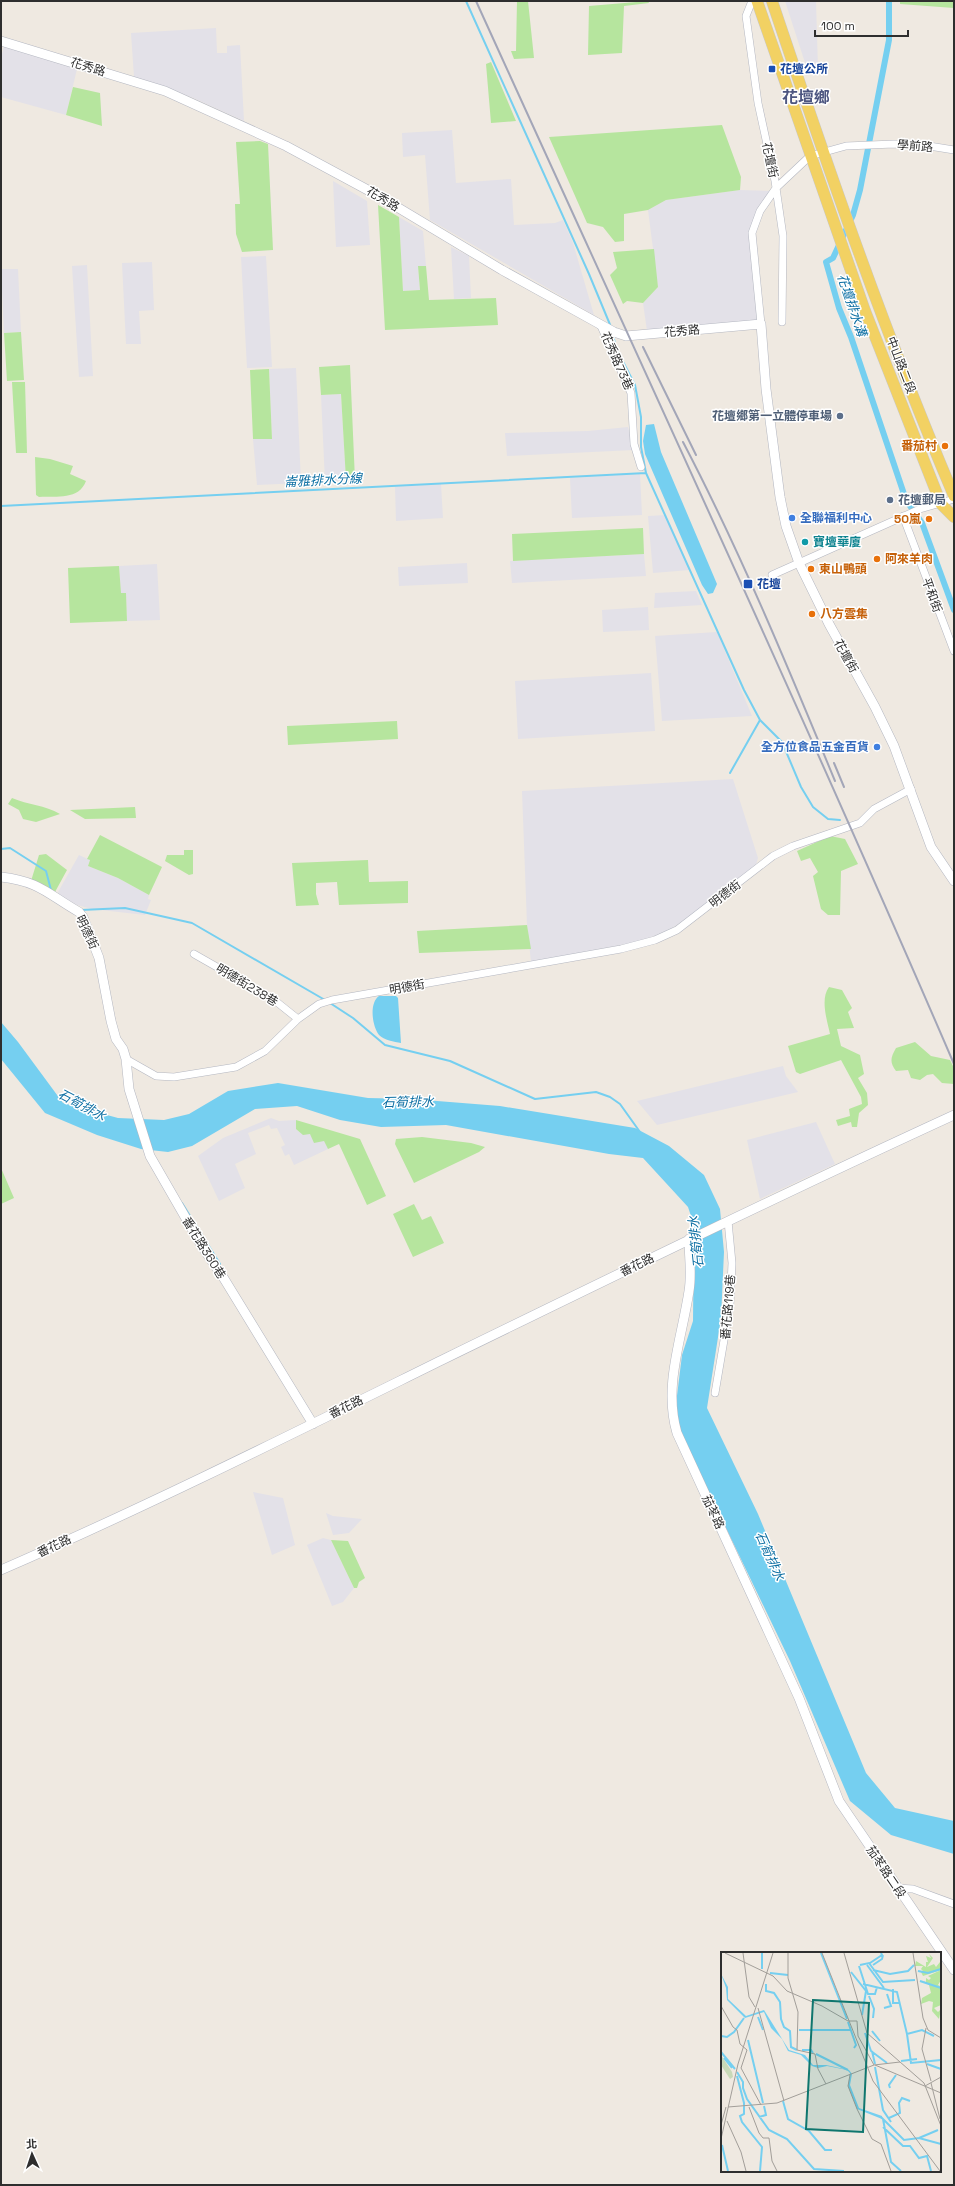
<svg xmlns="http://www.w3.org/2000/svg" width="955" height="2186" viewBox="0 0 955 2186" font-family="'Space Grotesk','Noto Sans TC',sans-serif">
  <rect width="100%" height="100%" fill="#efe9e1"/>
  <!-- industrial -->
  <path fill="#e3e1e8" d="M785,1H816L818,69L808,72Z
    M216,28L217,53H227V46L240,45L244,121L191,97L134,77L131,33Z
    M4,46L77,69L66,115L1,97V58Z
    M452,130L456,183L511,179L514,225L555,223L563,220L573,243L594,315L430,220L425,155L403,157L402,133Z
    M333,181L367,201L370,245L336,247Z
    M740,190L772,191L755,230L757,321L647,331L643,303L658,287L648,210L666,200Z
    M399,217L423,231L426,266H418L420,290L403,291Z
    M451,247L469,256L471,298L454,299Z
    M266,256L272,367L247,368L241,257Z
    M152,262L154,310L139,311L141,344H126L122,263Z
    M87,265L93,376L79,377L72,266Z
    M1,269H18L21,332L4,333Z
    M296,368L301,483L257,485L253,439L272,438L269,369Z
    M341,394L346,480L325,482L321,395Z
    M628,427L634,450L507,456L505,433L588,431Z
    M640,474L642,515L572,518L570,478Z
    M441,484L443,518L396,521L395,487Z
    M666,515L690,570L653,573L648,516Z
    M644,554L646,576L512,583L510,561Z
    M467,563L468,583L399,586L398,567Z
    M157,564L160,620L127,621L126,594H121L119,566Z
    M696,591L702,605L654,608L655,593Z
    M648,607L649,630L603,632L602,610Z
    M717,632L752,716L662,721L655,636Z
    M651,673L655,731L518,739L515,681Z
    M733,779L758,858L756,865L682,922L665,932L637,942L531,962L527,925L522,791Z
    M79,855L90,860L88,866L118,878L149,895L148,899L151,900L145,915L92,909L77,905L59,895L58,892Z
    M783,1066L786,1076L798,1092L657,1125L637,1101Z
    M271,1118L279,1121L296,1120L298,1131L310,1134L324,1140L328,1149L294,1165L289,1154L285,1156L281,1147L285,1145L277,1128L271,1129L269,1125L248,1133L256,1154L235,1164L245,1188L219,1201L198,1156L223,1138Z
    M816,1122L835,1164L760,1199L747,1140Z
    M253,1492L283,1498L295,1545L272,1555Z
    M326,1513L333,1516L362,1519L349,1533L333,1535Z
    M323,1538L331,1540L354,1588L343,1602L332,1606L307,1545Z"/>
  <!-- green -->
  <path fill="#b6e59e" d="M517,1H528L534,58L514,59L511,51H516Z
    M648,1L649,3L624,6L622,53L588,55L589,6Z
    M900,1H954V8L900,4Z
    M491,62L516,121L491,123L486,64Z
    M73,87L100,93L102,126L66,115Z
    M722,125L741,177L740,190L666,200L648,210L624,214V241L615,242L603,227L587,223L549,137Z
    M260,141L268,144L273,250L242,252L236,234L235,204H240L236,142Z
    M378,205L399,217L403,291L420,290L418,266H426L429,300L496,298L498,325L385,330Z
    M654,249L658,287L643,303L627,301L623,304L610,275L617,268L613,252Z
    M21,332L24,380L7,381L4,333Z
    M350,365L355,480H346L341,394L321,395L319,367Z
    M269,369L272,439H253L250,370Z
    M12,382H25L27,453H16Z
    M35,457L50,459L73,466L70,474L86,481C79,500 57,496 39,497L36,495Z
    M643,528L644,554L513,561L512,534Z
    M119,566L121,593H126L127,621L70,623L68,568Z
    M397,721L398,739L288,745L287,726Z
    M12,798C28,805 45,805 60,814L36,822L23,819L19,810L8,804Z
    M135,807L136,818L85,819L70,810Z
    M100,835L162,867L149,895L118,878L88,866L90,860L87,859Z
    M830,836L845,839L858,864L841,871L840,915H828L821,909L813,876L818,872L810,858L801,861L797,851Z
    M184,850H193V874L189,875L165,861L167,855H184Z
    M46,854L67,870L55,892L31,881L39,855Z
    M368,860L369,882L408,881V903L339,905L337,882L316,883V894L319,905L296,906L292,863Z
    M527,925L531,949L419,953L417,931Z
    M829,987L842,990L852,1008L848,1012L854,1028L837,1029L841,1046L860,1055L864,1074L858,1078L867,1093L868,1105L859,1113L857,1127H852L851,1122L838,1126L836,1120L850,1116L849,1109L862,1104L861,1097L841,1060L800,1074L796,1072L788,1046L830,1034C827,1020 820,999 829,987Z
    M915,1042L931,1056L950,1060L954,1068V1084L942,1083L933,1074L927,1075L920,1080L911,1078L908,1070L896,1071C889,1062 891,1057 896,1048Z
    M296,1120L360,1139L386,1196L367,1205L339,1144L328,1149L324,1141L314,1143L310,1134L303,1135L296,1129Z
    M422,1137L471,1143L485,1147L479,1152L414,1183L395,1144L396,1139Z
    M1,1168L14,1198L1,1204Z
    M414,1204L422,1220L431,1216L444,1243L413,1257L393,1214Z
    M331,1540L348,1541L365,1578L359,1582L357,1588H354Z"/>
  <!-- water -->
  <path fill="#75cff0" d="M654,424L661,452L717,584L713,593L708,594L702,585L645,454L643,441L646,425Z
    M379,996H396L398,998L401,1043C394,1042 384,1040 379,1035C372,1026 369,1003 379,996Z
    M1,1022L18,1042L63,1103L118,1118L164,1120L189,1114L228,1091L278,1083L368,1098L412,1099L500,1106L635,1128L669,1146L704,1175L720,1209L724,1252L721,1318L707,1408L758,1514L866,1773L895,1808L954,1821V1854L891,1835L850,1801L790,1661L674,1420L682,1355L693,1321L694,1225L688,1207L643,1158L609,1154L446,1125L381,1127L340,1120L297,1106L255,1109L192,1146L168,1152L141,1149L97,1135L45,1113L1,1059Z"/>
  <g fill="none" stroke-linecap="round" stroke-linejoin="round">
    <!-- stream -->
    <path stroke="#75cff0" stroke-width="2" d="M466,1L589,274L611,327
      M613,335L616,348L635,385L641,417V447L646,473L744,690L760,720L730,773
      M1,506L646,473
      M760,720L782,742L801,787L813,807L828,819L840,820
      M1,849L10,848L46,871L51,890
      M81,910L125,908L192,923L325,1000
      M330,1003L353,1018L385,1045L450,1061L535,1099L596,1092L610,1097L620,1104L640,1132
      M182,1203L220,1264"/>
    <!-- canal -->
    <path stroke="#75cff0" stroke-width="6" d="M889,1V40L860,190L853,215L833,258L826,262L839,308L851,337L906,500L922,523L954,610"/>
    <defs>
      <path id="street" d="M752,1L746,16L758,103L775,181L783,236L782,322
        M761,324L752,233L760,211L776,188L810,156L846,146L894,144L923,145L954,150
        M601,326L631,393L634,444L641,467
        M903,516L954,651
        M772,575L920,509L954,499
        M194,954L273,999L298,1019
        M126,1059L156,1076L174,1077L236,1067L265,1051L298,1019L319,1004L332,1000L621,949L655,940L677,930L773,856L793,846L860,823L874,809L911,789
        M715,1393L730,1305L732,1263L728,1221
        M897,1888L913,1889L954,1904"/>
      <path id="secondary" d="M1,41L165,91L286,146L377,195L502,270L614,332L626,336L761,324L766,389L780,497L786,526L799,563L829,624L875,707L894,746L931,847L954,881
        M1,877C39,881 49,895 79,912L83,917L99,958L111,1021L116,1039L123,1049L126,1059L129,1089L150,1156L203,1248L223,1277L313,1424
        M689,1239C689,1256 692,1274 689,1291C682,1338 663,1386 677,1433L799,1698L839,1801L954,1970
        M1,1570C150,1505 296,1432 442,1360C612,1277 782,1194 954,1115"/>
      <path id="primary" d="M757,1L865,311L941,504L954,517
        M772,1C828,168 885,334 954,496"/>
    </defs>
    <!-- street casing -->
    <use href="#street" stroke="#b4b7c1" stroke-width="8"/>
    <!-- secondary casing -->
    <use href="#secondary" stroke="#b4b7c1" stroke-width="10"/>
    <!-- primary casing -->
    <use href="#primary" stroke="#c9c9c9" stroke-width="12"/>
    <!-- street -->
    <use href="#street" stroke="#fff" stroke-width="7"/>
    <!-- secondary -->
    <use href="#secondary" stroke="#fff" stroke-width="9"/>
    <!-- primary -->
    <use href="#primary" stroke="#f2d163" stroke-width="11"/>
    <!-- rail -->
    <path stroke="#a3a6b8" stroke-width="2" d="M476,1C637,355 800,707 954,1064
      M643,347L696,455
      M683,442C740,551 788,667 835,781
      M834,763L844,787"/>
  </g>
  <!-- markers -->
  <g fill="#1a4fb4" stroke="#fff" stroke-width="1.5">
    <rect x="768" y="65" width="8" height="8" rx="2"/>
    <rect x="743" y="579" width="10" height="10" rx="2"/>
  </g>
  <g fill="#5c6f8a" stroke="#fff" stroke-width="1.5">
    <circle cx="840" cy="416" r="4"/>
    <circle cx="890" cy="500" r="4"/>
  </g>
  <g fill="#e8710a" stroke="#fff" stroke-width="1.5">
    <circle cx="945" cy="446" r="4"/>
    <circle cx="929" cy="519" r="4"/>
    <circle cx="877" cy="559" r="4"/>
    <circle cx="811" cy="569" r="4"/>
    <circle cx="812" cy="614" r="4"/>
  </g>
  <g fill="#3f7fe0" stroke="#fff" stroke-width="1.5">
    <circle cx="792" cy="518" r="4"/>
    <circle cx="877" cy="747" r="4"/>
  </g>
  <circle fill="#0f9aa8" stroke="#fff" stroke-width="1.5" cx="805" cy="542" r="4"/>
  <g text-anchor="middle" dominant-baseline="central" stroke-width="3" stroke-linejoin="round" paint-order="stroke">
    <!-- street labels -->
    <g font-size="12" fill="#2e2e2e" stroke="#fff">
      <text transform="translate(88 67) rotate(17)">花秀路</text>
      <text transform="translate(915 146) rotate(4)">學前路</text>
      <text transform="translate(770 160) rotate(78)">花壇街</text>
      <text transform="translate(383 199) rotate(31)">花秀路</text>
      <text transform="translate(682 331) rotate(-5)">花秀路</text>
      <text transform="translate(617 361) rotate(66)">花秀路73巷</text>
      <text transform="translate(901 365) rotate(69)">中山路二段</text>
      <text transform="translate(932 595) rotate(70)">平和街</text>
      <text transform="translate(846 656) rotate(61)">花壇街</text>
      <text transform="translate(725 894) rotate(-38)">明德街</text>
      <text transform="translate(87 932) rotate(65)">明德街</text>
      <text transform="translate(247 985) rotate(31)">明德街238巷</text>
      <text transform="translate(407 987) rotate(-10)">明德街</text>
      <text transform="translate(204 1248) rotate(58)">番花路360巷</text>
      <text transform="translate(637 1265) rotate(-26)">番花路</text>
      <text transform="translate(728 1307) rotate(-85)">番花路119巷</text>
      <text transform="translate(346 1407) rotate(-26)">番花路</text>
      <text transform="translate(713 1512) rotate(65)">茄苳路</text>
      <text transform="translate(54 1546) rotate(-25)">番花路</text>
      <text transform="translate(886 1872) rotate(56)">茄苳路二段</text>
    </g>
    <!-- transit labels -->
    <g font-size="12" font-weight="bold" fill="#164399" stroke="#fff" text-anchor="start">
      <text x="780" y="69">花壇公所</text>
      <text x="757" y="584">花壇</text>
    </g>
    <!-- service labels -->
    <g font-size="12" font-weight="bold" fill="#4e5e75" stroke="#fff" text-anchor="end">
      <text x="832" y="416">花壇鄉第一立體停車場</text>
      <text x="898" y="500" text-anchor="start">花壇郵局</text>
    </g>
    <!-- food labels -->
    <g font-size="12" font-weight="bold" fill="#c56008" stroke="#fff" text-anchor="start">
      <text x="937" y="446" text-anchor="end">番茄村</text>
      <text x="921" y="519" text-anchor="end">50嵐</text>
      <text x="885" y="559">阿來羊肉</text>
      <text x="819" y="569">東山鴨頭</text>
      <text x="820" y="614">八方雲集</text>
    </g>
    <!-- shop labels -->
    <g font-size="12" font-weight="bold" fill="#366cbe" stroke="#fff" text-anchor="start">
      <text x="800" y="518">全聯福利中心</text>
      <text x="869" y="747" text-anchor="end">全方位食品五金百貨</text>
    </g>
    <!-- culture labels -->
    <g font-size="12" font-weight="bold" fill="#0d838f" stroke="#fff" text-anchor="start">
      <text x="813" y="542">寶壇華廈</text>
    </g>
    <!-- water labels -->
    <g font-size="13" font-style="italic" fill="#0d6fa3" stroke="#fff">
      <text transform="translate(852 305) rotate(71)">花壇排水溝</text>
      <text transform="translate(323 480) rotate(-3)">崙雅排水分線</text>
      <text transform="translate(408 1102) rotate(-1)">石筍排水</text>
      <text transform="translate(82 1105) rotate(28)">石筍排水</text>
      <text transform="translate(696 1242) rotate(-96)">石筍排水</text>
      <text transform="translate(770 1556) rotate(66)">石筍排水</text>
    </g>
    <!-- district labels -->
    <g font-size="16" font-weight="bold" fill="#4d5680" stroke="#fff">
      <text x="806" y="97">花壇鄉</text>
    </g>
  </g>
  <!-- overview -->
  <g transform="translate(721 1952)">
    <rect width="220" height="220" fill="#efe9e1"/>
    <path d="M208,2L212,6L206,15L213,12L215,15L219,10L220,18L202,24L200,20H196H203L200,17L202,14H194L195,9L205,15V10H207L205,4L210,6ZM220,18V28L217,33L219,34L220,30V53L213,56L217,60L220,57L218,67L211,59L212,50L208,49L200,52L201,46L210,41L208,33L202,29L205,30V26L208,28L210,26L207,24Z" fill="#b6e59e"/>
    <path d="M0,103L11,120L12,125L9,127L0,113Z" fill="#c8d9b8"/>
    <path d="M0,22L7,35V47L25,64L43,58L68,98L84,103L92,113H105L128,118L131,122L129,133L138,156L161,164V167L136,157L127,134L129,121L126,118L106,114L97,116L91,114L80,103L67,99L61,87L50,76L43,60L24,66L6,48L5,36Z" fill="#75cff0"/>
    <path fill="none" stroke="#75cff0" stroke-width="2" d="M41,1V17M100,1L126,67M149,11L161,3L160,1M139,13L148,11L162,30L194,28M146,13L163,36M152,13L161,7L162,3M138,14L147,42H154L156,35M152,18L169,22L187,19L193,13M197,19L207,21L220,17M130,20L145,39L141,63M49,21L67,23M199,29L220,36M45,32V39L53,41L59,50L60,67L63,75L69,79L70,95L76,98M142,32L176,40L186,82L201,78L213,84M172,37V51H178M148,44L153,57L152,66M163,56L170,54L166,42M37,65L42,78M127,70L135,93L133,96M78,78H129M151,79L159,89M144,81L150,99L166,111M186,82L190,111L220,108M0,84L6,85L13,80L23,66M27,88L42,151M81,98H90L92,101M151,99L154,112M0,100L14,117M95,102L127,118M3,106L11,116M180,109L196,107M206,112L220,117M154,115L162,158L170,170M16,120L22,130V136L26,147L48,178L66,187L93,217L123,219M16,124L23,151V162L19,164L21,170L41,195L39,219M169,136L168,133L175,123M62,149L67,167L88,179L104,198H111M38,165L45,163L43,154M160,165L183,188L198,186L220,192M168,166L179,161L178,151L181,146L189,149M162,167L170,210L180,219M162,175L182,194H189L198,206L206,204L210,219M198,186L217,178M1,193L7,219"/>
    <path fill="none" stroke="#a29e99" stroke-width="1" d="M4,1L52,24L66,39L101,54L127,69H136L137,84L153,113M22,1L28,45L34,55M67,1V26L77,60L76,98L94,102L97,117L105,132M101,1L152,129L219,219M123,1L146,81L203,131L220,174M192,1L202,66L207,78L220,86M0,54L12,75L16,78L19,92L26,98L20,116L40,153M37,56L63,149M205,76L201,97L210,129M154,113L220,141M129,123L127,134L136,157L151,187L160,192L170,219M210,131L219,167M204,134L220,125M7,155L56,151L153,113L179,110M28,155L38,181L42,186H48L51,209L56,219M6,169L20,200L25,219M0,173L5,155M0,187L17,112L52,1"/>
    <path fill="#0f766e" fill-opacity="0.15" stroke="#0f766e" stroke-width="2" d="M92,48L148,51L142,180L85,177Z"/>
    <rect width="220" height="220" fill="none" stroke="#2e2e2e" stroke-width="2"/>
  </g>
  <!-- border -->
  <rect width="955" height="2186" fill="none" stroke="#2e2e2e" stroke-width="4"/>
  <!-- north arrow -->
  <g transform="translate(32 2154) rotate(357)" stroke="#ffffff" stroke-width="3" paint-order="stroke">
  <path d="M0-3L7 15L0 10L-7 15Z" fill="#2e2e2e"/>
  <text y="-6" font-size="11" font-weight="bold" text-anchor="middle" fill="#2e2e2e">北</text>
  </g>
  <!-- scale -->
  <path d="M815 30v6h93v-6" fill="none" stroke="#2e2e2e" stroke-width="2"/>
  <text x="821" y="30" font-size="12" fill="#2e2e2e" stroke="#ffffff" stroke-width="3" paint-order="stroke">100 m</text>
</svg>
